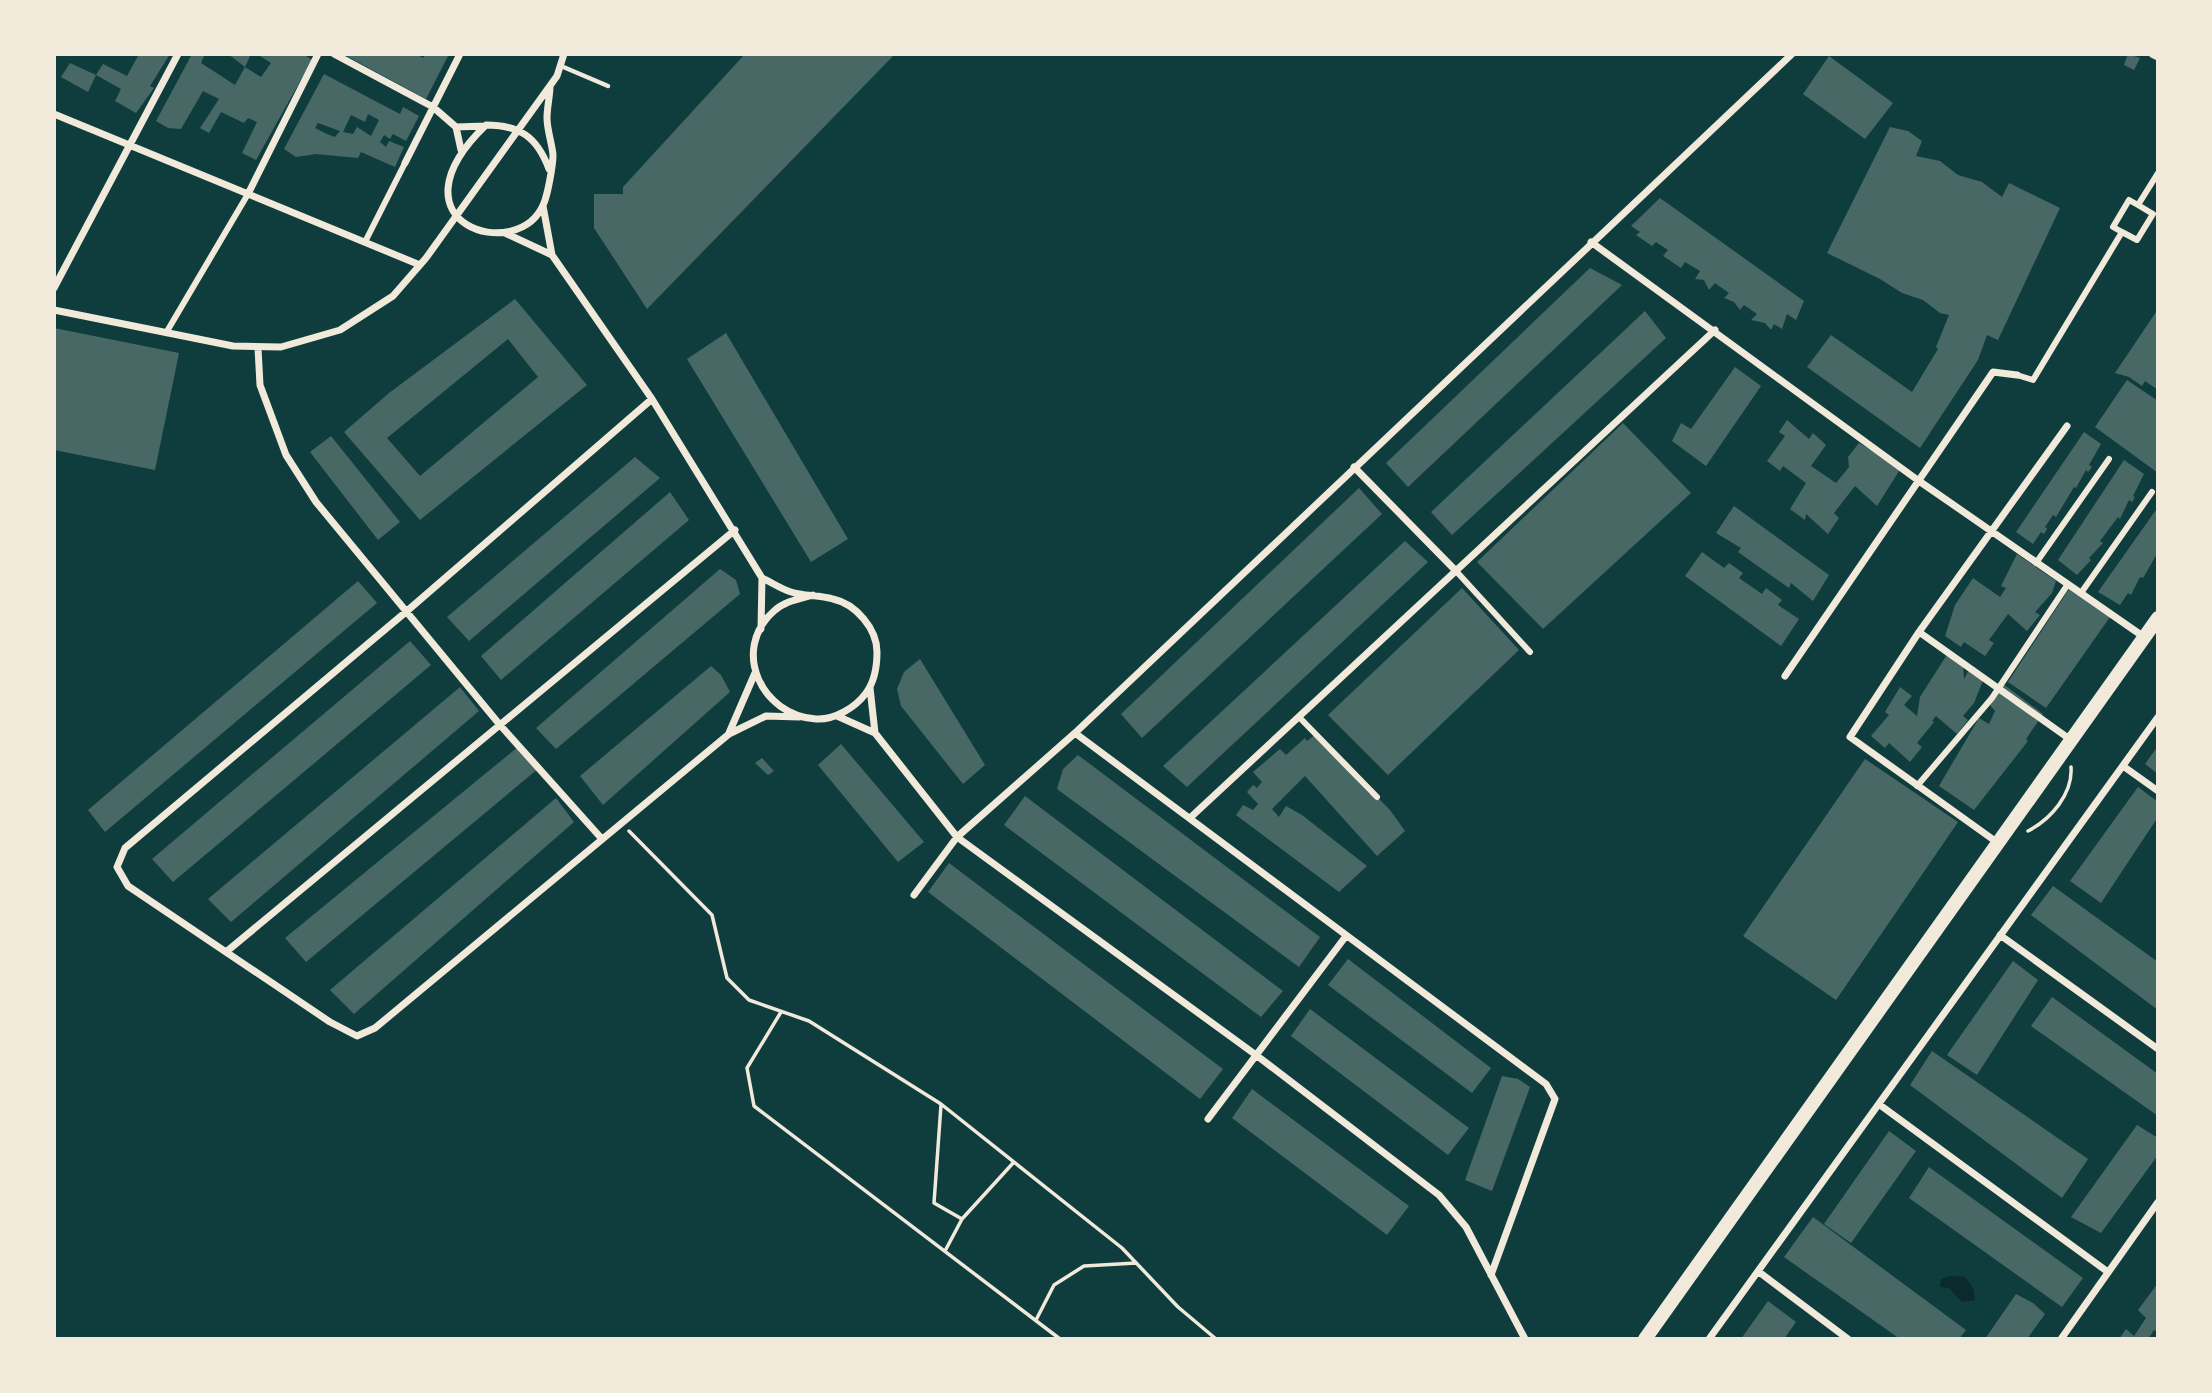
<svg xmlns="http://www.w3.org/2000/svg" width="2212" height="1393" viewBox="0 0 2212 1393" font-family="'Source Sans 3',sans-serif">
  <rect width="100%" height="100%" fill="#0f3d3e"/>
  <!-- water -->
  <path fill="#0a2a2b" d="M1951,1276L1965,1277L1973,1288L1975,1300L1962,1302L1949,1288L1940,1287L1941,1279Z"/>
  <!-- building -->
  <path fill="#486865" fill-rule="evenodd" d="M136,54H170L150,86L154,88L136,113L115,101L121,89L96,75L103,64L127,76L138,56Z
    M192,54H205L201,63L235,85L245,67L261,77L271,63L257,54H303L312,60L256,160L242,153L257,122L248,118L244,123L221,112L209,133L200,128L219,99L203,91L181,129L168,128L156,121Z
    M228,54H251L245,67Z
    M343,54H416L423,58L426,54H449L426,99Z
    M745,54H895L647,309L594,228V194H623V187Z
    M2128,54L2140,58L2134,70L2124,65Z
    M1829,56L1893,103L1865,139L1803,94Z
    M70,63L96,75L88,92L61,77Z
    M324,74L400,114L403,107L419,116L406,141L393,134L390,139L384,135L380,142L386,147L389,141L404,147L395,167L361,152L358,158L316,154L296,157L284,149ZM368,114L379,120L371,136L357,127L353,134L343,132L351,115L365,122ZM318,123L340,131L335,137L327,134L315,128Z
    M1890,127L1908,131L1922,141L1916,156L1940,161L1958,175L1982,182L2002,197L2009,183L2060,208L1998,340L1987,335L1978,360L1920,448L1807,367L1831,335L1912,392L1938,349L1936,347L1949,315L1940,313L1923,300L1902,293L1880,279L1827,253Z
    M1660,198L1804,301L1796,320L1787,314L1782,329L1774,324L1771,330L1765,323L1751,320L1757,314L1744,305L1740,310L1734,302L1724,298L1729,293L1715,283L1709,290L1704,280L1695,279L1700,271L1685,262L1681,268L1663,256L1668,250L1656,242L1652,246L1636,235L1640,232L1631,226Z
    M1590,268L1622,285L1408,487L1386,463Z
    M515,299L587,385L420,520L344,432L389,393ZM508,339L538,377L420,476L387,438Z
    M2158,309L2157,359L2158,390L2145,381L2142,386L2129,377L2115,373Z
    M1645,311L1666,338L1452,535L1431,512Z
    M54,328L179,353L155,470L54,450Z
    M726,333L848,539L811,562L687,359Z
    M1735,367L1761,386L1706,466L1672,441L1681,423L1691,429Z
    M2127,380L2158,401V473L2095,427Z
    M1787,420L1809,439L1813,433L1826,445L1811,466L1836,483L1849,467L1848,457L1859,443L1901,468L1877,506L1855,486L1834,513L1839,518L1828,534L1806,514L1805,520L1790,509L1806,483L1783,466L1780,471L1767,461L1785,436L1779,432Z
    M1623,423L1691,493L1543,629L1477,562Z
    M2084,432L2101,444L2089,465L2092,467L2088,472L2086,470L2076,488L2074,487L2056,517L2053,515L2045,527L2047,529L2044,534L2041,532L2033,544L2016,532Z
    M331,436L400,522L378,540L310,452Z
    M635,457L660,478L469,641L447,617Z
    M2124,460L2144,474L2133,496L2135,497L2132,502L2129,500L2120,519L2118,517L2100,541L2103,543L2089,558L2091,560L2077,575L2058,560Z
    M1359,488L1382,514L1142,738L1121,714Z
    M670,492L689,520L501,680L481,656Z
    M1734,506L1829,575L1813,601L1791,583L1789,588L1738,552L1741,548L1716,533Z
    M2158,507V552L2143,578L2140,577L2131,595L2128,593L2120,605L2098,592Z
    M1405,541L1428,562L1187,787L1163,766Z
    M1702,552L1724,568L1729,563L1743,573L1739,578L1762,594L1766,588L1782,600L1778,605L1799,619L1781,646L1685,576Z
    M2017,554L2056,581L2052,593L2035,612L2040,615L2027,631L2008,614L1989,640L1994,643L1985,656L1964,642L1961,647L1945,636L1955,605L1973,578L2000,597L2006,588L2001,586Z
    M720,569L736,580L740,594L556,749L536,728Z
    M358,581L377,603L105,832L88,810Z
    M2071,586L2110,617L2046,708L2008,682Z
    M1462,588L1519,650L1388,775L1328,715Z
    M410,641L431,665L173,882L152,859Z
    M1948,653L1963,663L1964,679L1970,668L1984,678L1974,703L1963,716L1968,720L1957,734L1936,716L1932,721L1934,722L1917,743L1922,747L1910,762L1889,743L1885,748L1871,736L1889,715L1885,712L1900,687L1912,696L1904,705L1917,716L1920,697Z
    M920,659L985,765L963,784L901,706L897,689L904,672Z
    M711,666L721,675L730,692L603,805L580,776Z
    M2003,684L2043,714L2026,739L2028,741L1974,810L1939,786L1979,718L1989,724L1995,711L1990,705Z
    M460,687L479,711L231,922L208,899Z
    M1316,734L1369,794L1372,792L1390,810L1405,831L1377,856L1305,776L1272,809L1279,817L1286,806L1302,815L1367,866L1339,892L1236,815L1243,805L1253,810L1258,804L1247,792L1253,785L1257,788L1262,782L1253,772L1280,749L1286,755L1305,738L1307,741Z
    M841,744L924,842L898,862L818,765Z
    M519,746L539,768L306,962L285,938Z
    M2158,746V774L2145,764Z
    M1078,755L1320,937L1299,967L1057,789L1063,769Z
    M762,758L774,771L768,775L755,763Z
    M1865,759L1958,822L1836,1000L1743,936Z
    M2138,787L2158,802V817L2101,903L2070,881Z
    M1025,796L1283,991L1261,1017L1004,825Z
    M556,798L574,822L354,1014L330,990Z
    M949,863L1223,1069L1200,1099L928,892Z
    M2053,886L2158,962V1010L2031,915Z
    M1348,959L1491,1068L1472,1093L1328,985Z
    M2013,961L2038,980L1977,1075L1947,1055Z
    M2052,997L2158,1074V1116L2031,1026Z
    M1310,1009L1469,1128L1448,1155L1291,1036Z
    M1932,1051L2088,1159L2062,1198L1910,1085Z
    M1502,1076L1518,1079L1530,1087L1492,1191L1465,1180Z
    M1252,1089L1409,1206L1387,1235L1232,1118Z
    M2137,1125L2158,1138V1155L2101,1233L2071,1217Z
    M1889,1131L1916,1151L1851,1243L1824,1224Z
    M1929,1167L2083,1278L2062,1307L1909,1198Z
    M1813,1217L1966,1330L1959,1339H1900L1784,1257Z
    M2158,1283V1332L2154,1330L2148,1339H2119L2126,1329L2134,1336L2146,1318L2138,1310Z
    M2016,1294L2033,1303L2045,1314L2027,1339H1985Z
    M1768,1301L1796,1322L1784,1339H1741Z"/>
  <g fill="none" stroke-linecap="round" stroke-linejoin="round">
    <!-- path -->
    <path stroke="#f1e9da" stroke-width="3.5" d="M629,831L712,915L727,978L749,1000L809,1021L941,1104L1122,1248L1178,1307L1216,1339
      M2028,831C2051,819 2073,794 2071,767
      M781,1012L747,1068L754,1106L1060,1339
      M941,1105L934,1203L962,1219L1014,1162
      M945,1251L962,1219
      M1036,1320L1054,1285L1084,1266L1136,1263"/>
    <!-- service -->
    <path stroke="#f1e9da" stroke-width="4.5" d="M561,66L608,86"/>
    <!-- pedestrian -->
    <path stroke="#f1e9da" stroke-width="6" d="M2122,232L2113,227L2129,200L2138,205
      M365,242L405,163
      M166,333L248,194
      M2017,375L2033,380L2122,232L2137,240L2153,214L2138,205L2158,173
      M2036,563L2109,459
      M1456,571L1530,652
      M2081,593L2152,492
      M1299,717L1377,797
      M1917,786L1992,698L2068,584"/>
    <!-- minor -->
    <path stroke="#f1e9da" stroke-width="7" d="M334,54L433,107L456,127L461,150
      M2152,54L2158,57
      M54,114L420,265
      M456,127L485,126
      M405,163L460,54
      M549,169C537,137 520,125 486,125C383,224 519,266 544,203C548,193 553,165 553,155C552,143 547,130 547,118C547,107 550,96 550,86
      M248,194L318,54
      M543,206L552,255L652,399L762,578L761,629
      M505,233L552,255
      M1591,242L1919,481L2144,637
      M54,288L178,54
      M54,310L233,346L281,347L340,330L393,296L426,258L557,76L564,54
      M258,348L260,385L286,455L316,502L500,725L602,839
      M652,399L407,611L125,848L117,867L128,886L330,1022L357,1036L375,1028L729,734L766,716L799,717
      M1354,467L1456,571
      M762,578C771,582 781,589 791,592C804,596 819,595 833,599C856,604 877,629 877,652C877,667 875,681 866,693C856,707 835,720 816,719C762,716 730,650 774,611C785,601 799,599 813,595
      M1919,632L2071,740
      M1785,676L1993,372L2017,375
      M870,688L875,733
      M837,716L875,733L957,837L1256,1055L1439,1195L1466,1227L1525,1339
      M729,733L755,673
      M1075,733L1546,1084L1555,1099L1491,1275
      M2123,766L2158,791
      M1191,817L1715,330
      M1998,843L1850,737L1919,632L2067,426
      M914,895L957,837L1075,733L1792,54
      M2000,935L2158,1049
      M226,952L735,530
      M1880,1105L2108,1272
      M1208,1119L1346,936
      M1759,1272L1848,1339
      M1709,1339L2158,717
      M2061,1339L2158,1202"/>
    <!-- primary -->
    <path stroke="#f1e9da" stroke-width="14" d="M1645,1339L2158,618"/>
  </g>
  <!-- border -->
  <rect width="2212" height="1393" fill="none" stroke="#f1e9da" stroke-width="112"/>
</svg>
